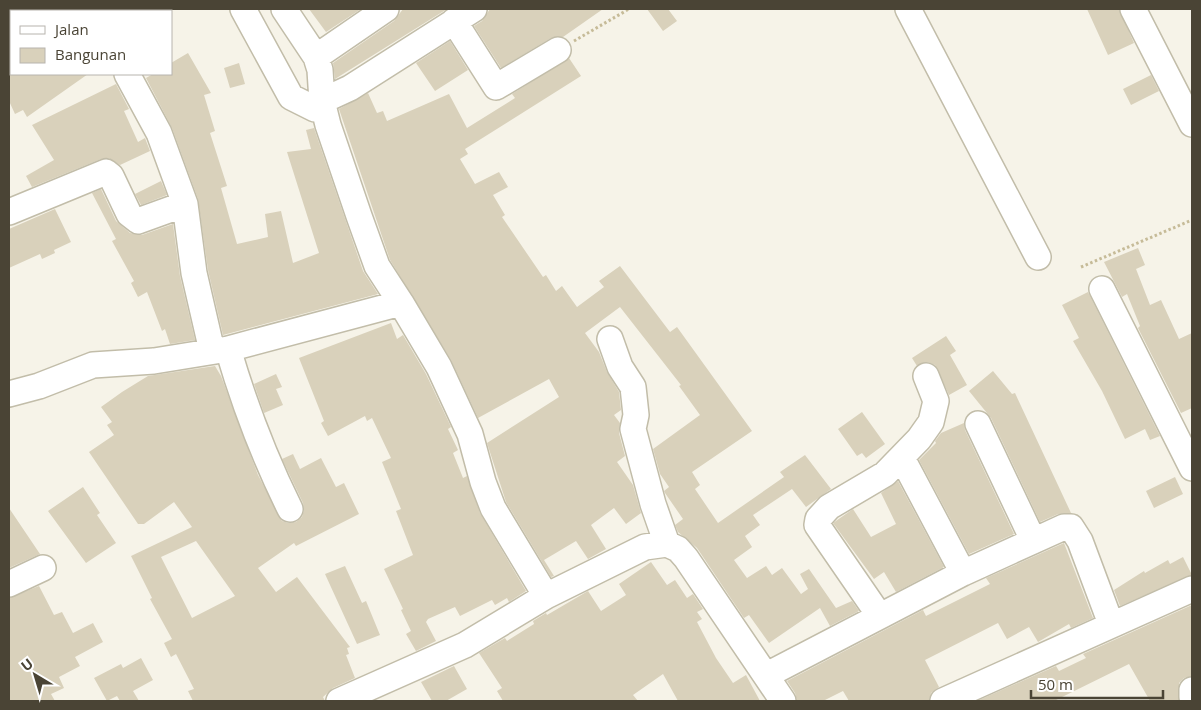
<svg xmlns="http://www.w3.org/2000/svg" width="1201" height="710" viewBox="0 0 1201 710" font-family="'Open Sans',sans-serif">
  <rect width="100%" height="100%" fill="#f6f3e8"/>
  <!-- building -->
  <path fill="#d9d1bb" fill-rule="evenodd" d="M309,9H361L326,32Z
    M403,9H447L335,79L333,63L394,21Z
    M490,9H603L563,37L551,38L501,68L474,26L482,21Z
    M647,9H668L677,21L663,31Z
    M1087,9H1119L1134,43L1108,55Z
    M450,41L468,70L435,91L416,63Z
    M188,53L211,93L204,95L215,131L210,133L227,186L221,188L237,244L268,237L265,214L281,211L293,263L319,253L287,152L311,149L306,130L314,128L363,271L378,294L223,335L208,270L198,199L172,128L146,78L153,74H171V63Z
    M569,58L581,76L465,149L468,154L460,159L475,184L499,172L508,187L493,195L505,215L502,217L543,277L546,275L556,291L562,286L577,307L604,287L599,281L620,266L670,332L677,327L752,431L692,472L700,485L695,489L718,523L784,477L780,472L805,455L831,489L806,507L792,489L753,515L760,525L745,536L752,547L734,560L747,578L766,566L772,575L782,568L801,594L808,589L800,574L809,569L836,608L852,601L859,611L830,626L820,608L769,643L749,615L744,618L697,548L678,532L675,525L683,519L665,493L664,491L669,487L660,474L653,449L700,415L679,386L681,385L620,307L585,333L599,352L607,372L619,392L621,410L614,415L620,423L619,433L625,456L617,462L633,485L641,513L626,524L614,508L591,525L606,549L588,559L576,541L544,560L554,576L551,577L506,502L487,443L559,397L549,379L478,418L451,360L390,260L339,109L368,93L377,113L383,111L387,121L449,94L467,128L515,98L512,94Z
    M239,63L245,84L230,88L224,68Z
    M9,74H88L27,117L23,110L15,114L9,101Z
    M1151,75L1159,91L1131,105L1123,89Z
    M116,84L129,109L124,111L138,142L145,138L150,151L120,165L109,158L101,159L32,187L26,176L54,160L32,125Z
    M161,181L167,195L141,205L135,194Z
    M101,189L116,221L130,233L142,235L173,224L180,276L195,340L170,344L165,329L162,331L147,292L138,297L131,283L134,281L112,241L116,239L92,193Z
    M55,209L71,242L54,250L55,253L42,259L40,254L9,268V229Z
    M1138,248L1145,265L1136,269L1150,305L1161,300L1179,339L1192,333V408L1181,413L1138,328L1140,326L1127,294L1122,297L1104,262Z
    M1088,292L1160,436L1150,440L1145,429L1125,439L1102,391L1073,341L1079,338L1062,305Z
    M391,323L397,339L403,335L426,374L451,427L448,429L458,450L453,453L463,478L467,476L480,513L526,591L509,602L507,598L495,605L492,600L460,616L455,607L428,619L426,622L436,641L416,651L406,634L411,631L401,610L403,609L384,569L413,555L396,511L401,509L382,462L391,458L372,418L367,421L365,416L328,436L321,423L324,421L299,358Z
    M946,336L956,351L950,355L967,385L949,395L935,365L928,362L917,366L912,358Z
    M215,366L221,376L258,475L282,521L288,523L296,522L302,517L304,510L303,503L282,459L293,454L300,469L321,458L336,487L344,483L359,514L296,546L294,543L258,568L276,592L297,577L350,647L347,648L349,654L346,655L355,678L333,688L323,697L325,701H193L188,691L194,689L176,654L171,657L164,643L172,639L150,599L152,598L131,556L192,527L174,502L144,524H138L89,452L114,435L107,425L112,422L101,407L122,392L148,376ZM196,541L235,596L192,618L161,557Z
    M993,371L1012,394L1015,393L1071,513L1058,514L1040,522L991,418L969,391Z
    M276,374L282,387L276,389L283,405L264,413L254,384Z
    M862,412L885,444L866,458L862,453L857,456L838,429Z
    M964,423L965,430L1014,534L969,554L919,460L936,443L935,441L941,433Z
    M1175,477L1183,494L1154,508L1146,491Z
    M898,481L944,567L896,592L884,572L874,579L833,523L853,509L871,537L896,524L881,493Z
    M83,487L100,513L97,515L116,543L86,563L48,511Z
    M9,508L40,554L9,568Z
    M1064,543L1093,618L1071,628L1069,624L1038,642L1029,627L1007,639L998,623L925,660L939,687L931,693L929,701H849L843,691L823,701H797L795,693L787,681L923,610L926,616L990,584L986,578Z
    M1183,557L1192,575L1120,606L1114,590L1144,571L1145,573L1168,560L1170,564Z
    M651,562L667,585L675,580L687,598L693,594L703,609L697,612L702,619L697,622L716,658L733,683L746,675L760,701H678L663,674L633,695L638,701H503L497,691L502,688L479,653L505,638L507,641L534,624L533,621L546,613L547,615L588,591L601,611L626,595L619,584Z
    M345,566L362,603L366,601L380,635L357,644L325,574Z
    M39,586L54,615L62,612L73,633L93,623L103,642L75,657L80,666L59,677L64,688L51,694L55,701H9V598Z
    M1192,605V676L1184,678L1179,683V701H1150L1129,664L1054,701H977L1056,666L1059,671L1086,658L1083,654Z
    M141,658L153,680L133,691L139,701H120L117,696L107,701L94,678L121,664L123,668Z
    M454,666L467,689L446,701H432L421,682Z"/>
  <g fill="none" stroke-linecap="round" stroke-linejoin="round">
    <defs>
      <path id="minor" d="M243,9L291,97L315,109L322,101L350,88L474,9
        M284,9L316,57L320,70L322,101L328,125L359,216L377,266L401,303
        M908,9L1038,257
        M1133,9L1192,124
        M454,21L496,87L558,50
        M9,56L11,55
        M316,57L386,9
        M127,74L159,133L185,204L194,273L212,351
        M9,212L106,172L111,176L129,214L138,221L185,204
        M1102,289L1192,468
        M610,339L620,367L633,387L636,415L633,429L653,504L667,544
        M228,349C245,407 263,455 290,509
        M9,394L39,386L93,365L154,361L228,349L401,303L439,367L470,434L483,482L493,508L546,596
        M978,424L1033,540
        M902,458L963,573
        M9,584L43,568
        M879,615L817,525L818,519L829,507L885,474L919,439L931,422L936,401L926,376
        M767,675L963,573L1064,527H1071L1080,541L1111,624
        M1192,690V697
        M339,701L465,645L546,596L645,547L667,544L678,549L686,558L783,701
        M943,701L1192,589"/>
    </defs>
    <!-- minor casing -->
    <use href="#minor" stroke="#c2bda9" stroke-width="28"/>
    <!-- path -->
    <path stroke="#c6bb98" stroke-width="3" stroke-dasharray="2.5 2.5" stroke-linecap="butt" d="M574,41L629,9
      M1081,267L1192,220"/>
    <!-- minor -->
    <use href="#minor" stroke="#fff" stroke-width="25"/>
  </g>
  <!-- border -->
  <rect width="1201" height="710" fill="none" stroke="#4a4435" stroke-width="20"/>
  <!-- legend -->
  <rect x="10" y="10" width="162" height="65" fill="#ffffff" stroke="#b7b4ae"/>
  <rect x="20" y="26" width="25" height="8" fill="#ffffff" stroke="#b7b4ae"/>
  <text x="55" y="35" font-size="15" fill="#4a4435">Jalan</text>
  <rect x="20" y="48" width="25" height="15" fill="#d9d1bb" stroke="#b7b4ae"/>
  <text x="55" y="60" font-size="15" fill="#4a4435">Bangunan</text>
  <!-- north arrow -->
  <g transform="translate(35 675) rotate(322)" stroke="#ffffff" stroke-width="4" paint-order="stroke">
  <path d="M0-4L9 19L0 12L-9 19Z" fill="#4a4435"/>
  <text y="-8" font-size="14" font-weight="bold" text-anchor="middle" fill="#4a4435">U</text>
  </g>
  <!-- scale -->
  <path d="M1031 690v8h132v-8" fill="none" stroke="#4a4435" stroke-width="2.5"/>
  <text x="1038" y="690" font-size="15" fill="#4a4435" stroke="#ffffff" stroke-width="4" paint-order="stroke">50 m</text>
</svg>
